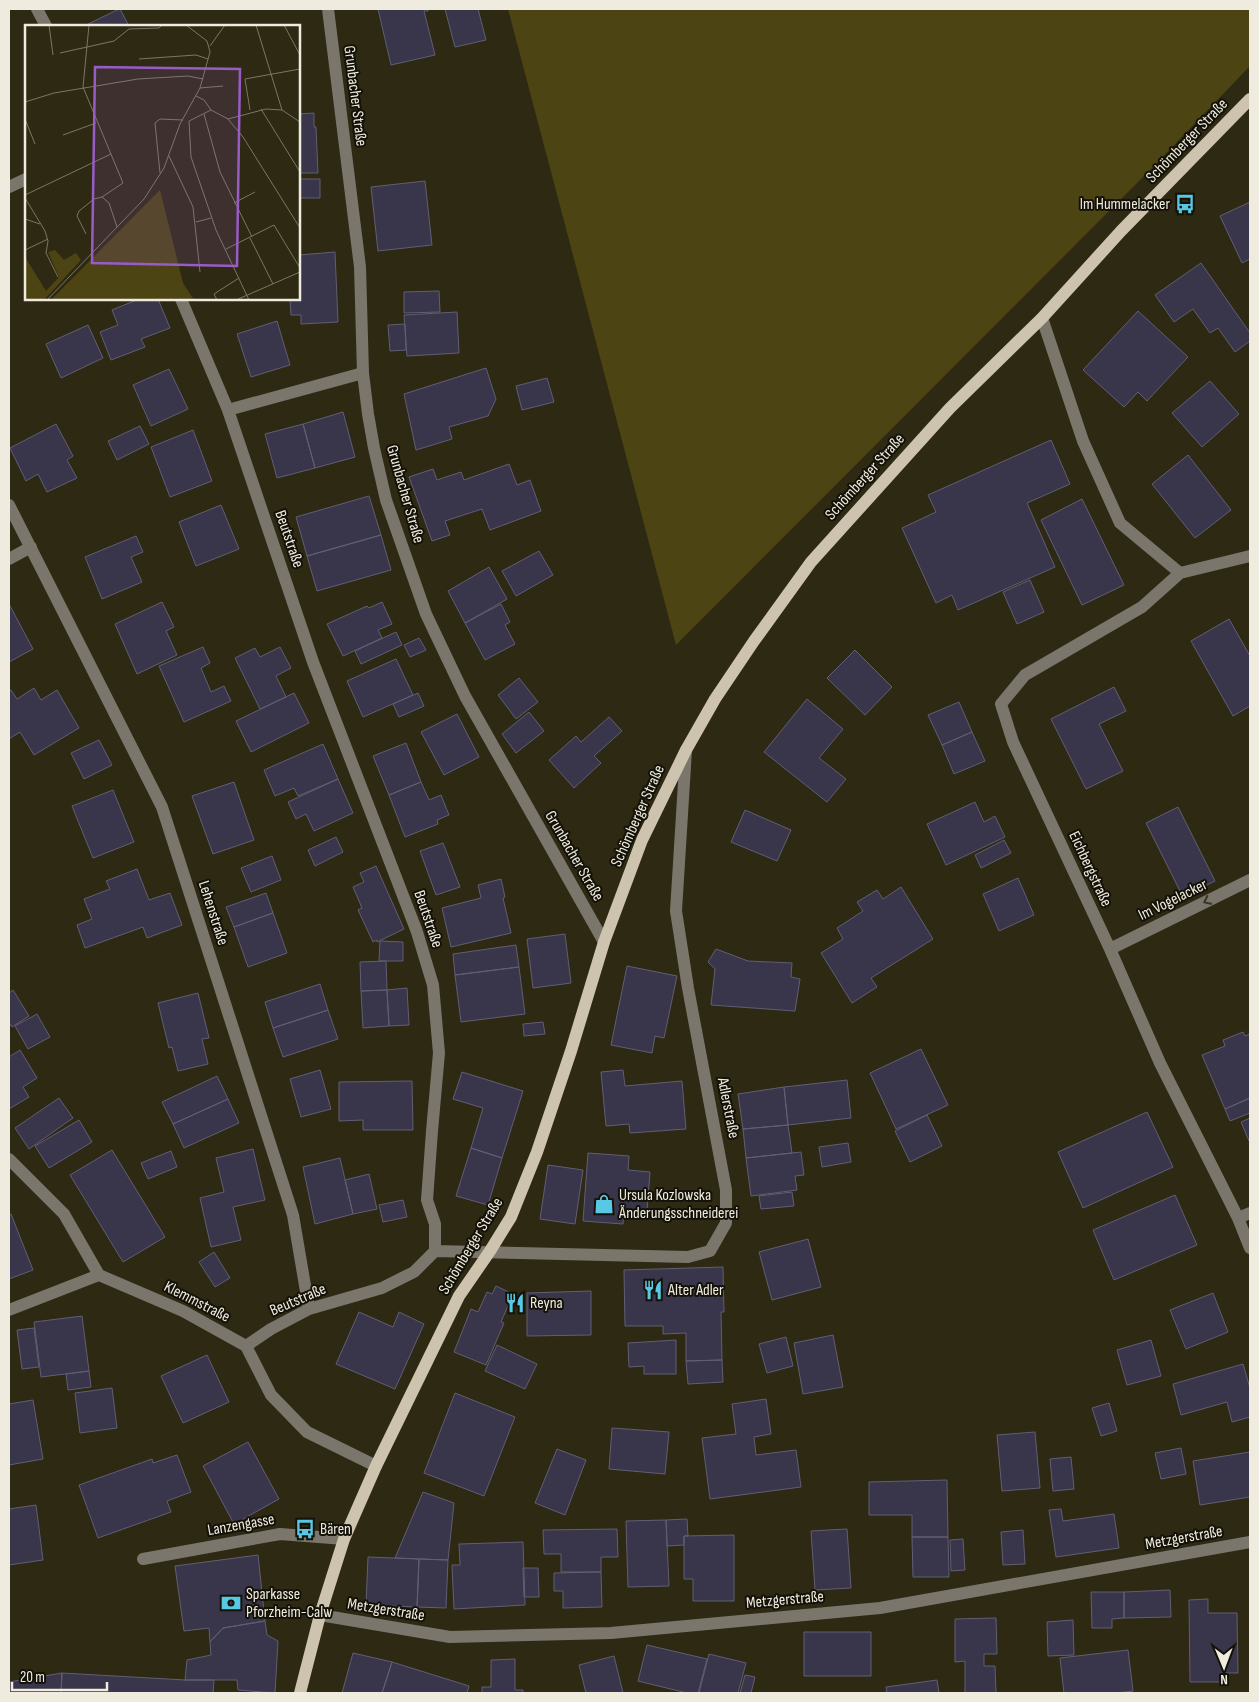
<svg xmlns="http://www.w3.org/2000/svg" width="1259" height="1702" viewBox="0 0 1259 1702" font-family="'Sofia Sans Condensed',sans-serif">
  <rect width="100%" height="100%" fill="#2e2913"/>
  <!-- green -->
  <path fill="#4d4414" d="M508,9H1250V66L1152,168L676,645Z"/>
  <!-- building -->
  <path fill="#39364b" stroke="#615e75" d="M119,9H120L129,26H84Z
    M378,9H428V11H424L435,55L391,65Z
    M445,9H478L486,40L455,47Z
    M314,113V127H316L318,173H299V114Z
    M299,179H320V198H299Z
    M425,181L432,245L378,251L371,187Z
    M1250,202V259L1242,263L1220,216Z
    M335,252L338,322L301,324V315H291L290,299H299V255Z
    M1201,263L1250,333V341L1235,352L1218,328L1210,333L1193,309L1174,322L1155,295Z
    M439,291L440,312L404,313V292Z
    M139,299H158L170,328L141,339L145,347L111,360L100,332L118,325L112,310Z
    M1138,311L1188,357L1147,401L1138,392L1124,407L1083,370Z
    M457,312L459,353L407,356L404,315Z
    M277,321L290,365L251,377L237,334Z
    M405,324L406,350L390,351L388,325Z
    M88,325L103,358L61,378L46,344Z
    M486,368L496,399L488,416L449,427L452,439L416,450L404,394Z
    M169,369L188,409L151,426L133,385Z
    M547,378L554,402L522,410L516,386Z
    M1210,381L1239,414L1202,447L1172,413Z
    M343,412L355,457L315,468L303,424Z
    M56,424L73,456L67,460L77,478L47,492L38,474L26,481L10,448Z
    M303,424L315,468L277,478L265,434Z
    M140,426L149,444L117,460L108,441Z
    M193,430L212,481L170,497L151,447Z
    M1051,440L1070,484L1027,503L1055,567L958,610L952,595L936,603L902,528L936,512L928,495Z
    M1188,455L1231,510L1195,538L1152,484Z
    M509,464L517,485L530,480L541,511L490,530L482,509L445,521L450,535L432,541L409,477L433,469L437,480L461,472L464,480Z
    M369,496L381,535L307,556L296,517Z
    M1082,499L1124,585L1082,605L1041,520Z
    M221,505L239,549L196,566L179,522Z
    M381,535L391,570L317,591L307,556Z
    M136,536L143,552L131,557L142,582L102,599L85,557Z
    M539,551L553,575L516,596L502,571Z
    M489,567L507,599L465,623L448,591Z
    M1030,580L1044,612L1017,624L1003,592Z
    M162,602L174,627L166,631L177,655L137,674L115,624Z
    M382,602L392,624L378,630L382,638L343,656L327,624L367,606L369,608Z
    M9,604L33,649L9,662Z
    M501,604L510,622L505,625L515,644L485,660L465,623Z
    M1229,619L1250,656V706L1233,716L1191,641Z
    M396,632L402,645L361,664L355,651Z
    M419,638L426,650L410,657L404,645Z
    M203,647L210,663L201,668L211,692L224,686L231,701L184,722L159,666Z
    M280,647L291,668L276,676L286,697L260,709L235,658L255,648L260,657Z
    M855,650L892,687L865,715L827,678Z
    M396,659L413,695L363,717L347,681Z
    M519,678L538,702L516,719L498,695Z
    M1114,687L1126,711L1099,724L1123,771L1086,789L1051,719Z
    M34,688L41,700L57,690L79,728L34,755L20,732L9,739V691L11,690L17,699Z
    M294,693L309,723L251,752L236,721Z
    M418,693L424,706L399,717L393,704Z
    M807,699L843,729L819,758L846,779L827,802L764,752Z
    M959,702L972,732L942,745L928,715Z
    M529,712L544,731L516,753L502,734Z
    M457,714L479,757L444,775L421,732Z
    M609,717L622,731L594,756L601,763L574,788L549,760L576,736L581,742Z
    M972,732L985,761L954,774L942,745Z
    M99,740L112,765L84,779L71,753Z
    M406,743L421,782L389,795L373,756Z
    M323,744L338,779L298,796L294,788L275,796L264,770Z
    M338,779L353,813L314,831L306,814L296,819L288,802Z
    M234,782L254,840L213,854L192,796Z
    M421,782L429,800L441,795L449,815L437,820L438,824L405,837L389,795Z
    M113,790L134,842L93,858L72,806Z
    M975,802L984,822L995,816L1005,837L946,865L927,824Z
    M1178,807L1215,881L1183,897L1146,823Z
    M745,810L791,830L777,861L731,842Z
    M336,837L343,852L315,866L308,850Z
    M1004,840L1011,853L981,868L975,855Z
    M443,843L460,887L436,895L420,851Z
    M272,856L281,880L251,892L241,868Z
    M376,866L404,929L377,942V940L373,942L358,910L362,908L353,887L364,882L360,873Z
    M137,869L149,900L170,893L182,925L147,938L143,927L85,948L77,925L92,919L84,899L110,889L106,881Z
    M1018,878L1034,915L999,931L983,894Z
    M501,879L505,897L503,898L511,933L451,947L442,908L481,898L478,885Z
    M901,887L933,939L871,978L877,987L852,1003L821,953L843,939L837,928L863,911L857,902L877,890L883,899Z
    M266,893L273,913L234,927L226,907Z
    M273,913L287,953L248,967L234,927Z
    M565,934L571,983L533,988L527,939Z
    M380,941L403,942V961H379Z
    M516,945L519,967L455,975L453,954Z
    M716,949L748,961L792,963L791,977L800,979L795,1011L711,1005L715,969L708,962Z
    M386,961L387,990L361,991L360,962Z
    M627,966L677,976L664,1038L655,1036L652,1053L611,1045Z
    M519,967L525,1014L461,1022L455,975Z
    M320,984L328,1010L273,1028L265,1002Z
    M407,988L409,1025L389,1026L387,990Z
    M13,990L29,1016L12,1027L9,1022V993Z
    M387,990L389,1026L363,1028L361,991Z
    M198,993L209,1038L202,1039L208,1064L178,1071L172,1047L169,1048L158,1003Z
    M328,1010L338,1039L283,1057L273,1028Z
    M37,1014L50,1037L28,1049L15,1026Z
    M543,1022L545,1034L524,1036L523,1024Z
    M1243,1032L1245,1036L1250,1034V1098L1225,1109L1202,1055L1225,1046L1223,1040Z
    M921,1049L948,1105L896,1129L870,1073Z
    M20,1050L37,1078L23,1087L29,1097L9,1109V1057Z
    M320,1070L331,1109L301,1117L290,1079Z
    M623,1070L625,1086L682,1081L686,1129L630,1133L629,1124L606,1126L601,1072Z
    M462,1072L523,1091L502,1158L471,1148L483,1108L453,1099Z
    M217,1076L228,1099L173,1124L162,1102Z
    M847,1080L851,1118L788,1125L784,1087Z
    M412,1081L413,1130H363V1120L339,1121V1082Z
    M784,1087L788,1125L743,1129L738,1094Z
    M59,1098L73,1118L29,1149L15,1128Z
    M1250,1098V1113L1230,1121L1225,1109Z
    M228,1099L239,1123L184,1148L173,1124Z
    M1147,1112L1173,1167L1083,1208L1058,1152Z
    M927,1115L942,1146L910,1162L895,1131Z
    M1250,1118V1143L1241,1122Z
    M79,1120L92,1142L49,1168L35,1146Z
    M788,1125L792,1153L746,1158L743,1129Z
    M848,1143L851,1162L822,1167L819,1147Z
    M471,1148L502,1158L488,1205L456,1196Z
    M253,1149L265,1200L233,1207L241,1240L211,1247L200,1198L224,1192L216,1158Z
    M112,1150L165,1237L123,1262L70,1175Z
    M171,1151L177,1167L148,1179L141,1163Z
    M801,1152L804,1175L795,1176L797,1190L751,1196L746,1158Z
    M588,1153L629,1156L628,1170L650,1172L647,1211L624,1210L623,1224L583,1221Z
    M340,1158L353,1214L315,1224L303,1167Z
    M548,1165L583,1170L575,1224L540,1219Z
    M369,1174L377,1209L353,1214L345,1180Z
    M792,1192L794,1206L761,1209L759,1196Z
    M1175,1195L1197,1245L1114,1280L1093,1230Z
    M403,1200L407,1217L383,1222L379,1205Z
    M11,1214L33,1270L9,1279V1215Z
    M808,1239L821,1287L772,1300L759,1252Z
    M214,1252L230,1278L215,1287L199,1262Z
    M723,1267L724,1312H721L722,1360L686,1361V1333L663,1334V1326H625L624,1270Z
    M496,1286L513,1294L501,1322L504,1323L486,1365L454,1352L471,1309L478,1312L487,1292L492,1294Z
    M591,1291V1335L527,1336V1293Z
    M1213,1293L1228,1332L1186,1349L1170,1310Z
    M359,1312L393,1327L399,1312L424,1324L395,1389L336,1364Z
    M82,1316L89,1371L41,1377L34,1322Z
    M34,1328L39,1367L22,1369L17,1330Z
    M833,1335L843,1387L803,1394L794,1343Z
    M786,1337L793,1366L767,1373L759,1344Z
    M676,1340V1374H644V1366L629,1367L628,1343Z
    M1151,1340L1161,1376L1127,1385L1117,1350Z
    M497,1345L537,1364L525,1389L485,1371Z
    M207,1355L229,1402L183,1423L161,1376Z
    M722,1360L723,1382L688,1384L686,1361Z
    M1243,1364L1250,1388V1417L1232,1422L1227,1402L1181,1415L1173,1384Z
    M89,1371L91,1387L68,1390L66,1374Z
    M112,1388L117,1428L80,1433L75,1393Z
    M455,1393L515,1417L484,1496L424,1473Z
    M766,1399L771,1434L754,1437L756,1455L796,1450L801,1487L710,1499L702,1438L736,1434L732,1404Z
    M33,1400L43,1459L9,1465V1404Z
    M1109,1403L1117,1431L1101,1436L1092,1408Z
    M612,1428L669,1432L665,1474L609,1469Z
    M1035,1432L1040,1488L1002,1491L997,1435Z
    M248,1442L279,1499L234,1524L203,1466Z
    M1181,1448L1186,1474L1161,1479L1155,1453Z
    M557,1449L586,1460L565,1515L535,1503Z
    M1250,1452V1497L1200,1505L1193,1461Z
    M177,1455L191,1492L167,1501L171,1512L98,1538L79,1485L152,1459L153,1463Z
    M1071,1457L1074,1489L1053,1491L1050,1459Z
    M947,1480L948,1537H912V1515H869V1482Z
    M423,1492L454,1503L448,1560L395,1558Z
    M36,1505L43,1560L9,1565V1509Z
    M1061,1509L1063,1521L1114,1514L1119,1548L1056,1557L1049,1510Z
    M687,1519L688,1536H684V1545L667,1546L666,1520Z
    M666,1520L669,1586L628,1587L626,1521Z
    M617,1529L618,1557H601V1572H561V1554H544L543,1530Z
    M847,1529L851,1588L815,1590L811,1531Z
    M1023,1530L1025,1564L1003,1565L1001,1532Z
    M734,1535V1601H693V1579H684V1536Z
    M912,1537H948L949,1577H913Z
    M963,1539L965,1570L951,1571L950,1540Z
    M523,1542L525,1605L454,1609L452,1565H460L459,1544Z
    M258,1555L265,1621L223,1628L210,1642L209,1628L184,1631L175,1566Z
    M368,1557L419,1559L417,1607L366,1605Z
    M419,1559L448,1560L446,1608L417,1607Z
    M523,1568H538L539,1597H524Z
    M601,1572L602,1607L563,1608V1591H554V1573Z
    M1170,1590L1171,1617L1124,1618V1592Z
    M1091,1592H1124V1618L1112,1619V1628H1092Z
    M1208,1599V1613H1237L1238,1673H1221V1682H1190L1189,1600Z
    M996,1618L997,1654H984V1666H995L996,1693H965V1661L955,1662V1619Z
    M1073,1620L1074,1655L1048,1656L1047,1622Z
    M265,1621L267,1635L278,1641L275,1693L238,1690L237,1680H185L187,1660L211,1655L210,1642L223,1628Z
    M804,1632H871V1676H804Z
    M647,1645L707,1659L698,1693H687L638,1681Z
    M1128,1650L1133,1691L1117,1693H1064L1060,1658Z
    M353,1653L392,1662L382,1693H342Z
    M709,1654L746,1663L738,1693H699Z
    M614,1656L623,1693H586L579,1665Z
    M515,1659V1690H523V1693H482V1687H491V1660Z
    M392,1662L469,1686L467,1693H382Z
    M62,1673L185,1680H214L213,1693H61Z
    M62,1673L61,1693H9V1682Z
    M745,1675L755,1677L751,1693H740Z
    M937,1680L939,1693H887L886,1687Z"/>
  <g fill="none" stroke-linecap="round" stroke-linejoin="round">
    <!-- minor -->
    <path stroke="#7b766b" stroke-width="12" d="M37,9L46,26
      M328,9L360,267L363,373L368,414L374,448L386,500L426,614L465,696L604,942
      M9,187L26,179
      M181,299L228,410L313,662L417,932L433,985L439,1053L432,1131L427,1200L435,1224V1251L414,1272L382,1288L309,1309L271,1329L246,1346
      M1042,318L1083,441L1120,523L1180,573L1250,556
      M228,410L363,373
      M9,505L162,807L293,1215L309,1309
      M9,559L31,547
      M1180,573L1142,607L1025,675L1001,704L1013,742L1110,949L1160,1063L1238,1218L1250,1248
      M1110,949L1250,880
      M9,1159L64,1214L99,1275L183,1311L246,1346L271,1395L307,1432L376,1466
      M1238,1218L1250,1213
      M435,1251L688,1257L710,1251L726,1223V1190L688,988L676,911L686,750
      M9,1310L99,1275
      M143,1559L280,1534L344,1539
      M320,1615L450,1637L611,1633L880,1608L1250,1542"/>
    <!-- major -->
    <path stroke="#cec3ae" stroke-width="12" d="M300,1693L320,1615L344,1539L376,1466L459,1296L490,1251L511,1217L537,1152L571,1051L604,942L642,840L686,750L715,699L754,641L811,562L950,408L1042,318L1121,231L1250,99"/>
  </g>
  <!-- one-way arrows -->
  <defs><path id="oneway-chevron" d="M-2-3.5L2.5 0L-2 3.5" fill="none" stroke-width="1.6" stroke-linecap="round" stroke-linejoin="round" transform="scale(1.25)"/></defs>
  <use stroke="#38352b" href="#oneway-chevron" transform="translate(1207 901) rotate(154)"/>
  <!-- icons -->
  <defs>
    <symbol id="bus-bare" viewBox="-9 -9 18 18"><path d="M-5-6H5V4H4V6H2V4H-2V6H-4V4H-5ZM-3.5-4V0h7V-4ZM-3.5 1.2v1.5H-2V1.2ZM2 1.2v1.5H3.5V1.2Z" fill="#59c8e4" stroke="#141208" stroke-width="2.5" paint-order="stroke"/></symbol>
    <symbol id="shop-bare" viewBox="-9 -9 18 18"><path d="M-5-2.5h2.3a2.7 3.5 0 0 1 5.4 0H5L5.5 6h-11ZM-1.5-2.5h3a1.5 2.3 0 0 0-3 0Z" fill="#59c8e4" stroke="#141208" stroke-width="2.5" paint-order="stroke"/></symbol>
    <symbol id="restaurant-bare" viewBox="-9 -9 18 18"><path d="M-5-6h1v4h1v-4h1v4h1v-4h1v5L-1.5 .5V6h-2V.5L-5-1ZM5-6V6H3V1.5H1.5Q1.5-4 5-6Z" fill="#59c8e4" stroke="#141208" stroke-width="2.5" paint-order="stroke"/></symbol>
    <symbol id="bank-bare" viewBox="-9 -9 18 18"><path d="M-6-4H6V4H-6ZM0-2.3a2.3 2.3 0 1 0 0 4.6a2.3 2.3 0 1 0 0-4.6Z" fill="#59c8e4" stroke="#141208" stroke-width="2.5" paint-order="stroke"/></symbol>
  </defs>
  <g fill-rule="evenodd">
    <use href="#bus-bare" x="1171" y="190" width="28" height="28"/>
    <use href="#shop-bare" x="590" y="1190" width="28" height="28"/>
    <use href="#restaurant-bare" x="639" y="1276" width="28" height="28"/>
    <use href="#restaurant-bare" x="501" y="1289" width="28" height="28"/>
    <use href="#bus-bare" x="291" y="1515" width="28" height="28"/>
    <use href="#bank-bare" x="217" y="1589" width="28" height="28"/>
  </g>
  <g text-anchor="middle" dominant-baseline="central" stroke-width="4" stroke-linejoin="round" paint-order="stroke">
    <!-- street labels -->
    <g font-size="16" fill="#efecdf" stroke="#141208">
      <text transform="translate(355 96) rotate(83)">Grunbacher Straße</text>
      <text transform="translate(1187 141) rotate(-46)">Schömberger Straße</text>
      <text transform="translate(865 477) rotate(-48)">Schömberger Straße</text>
      <text transform="translate(405 494) rotate(74)">Grunbacher Straße</text>
      <text transform="translate(289 539) rotate(71)">Beutstraße</text>
      <text transform="translate(638 816) rotate(-66)">Schömberger Straße</text>
      <text transform="translate(574 856) rotate(60)">Grunbacher Straße</text>
      <text transform="translate(1090 869) rotate(65)">Eichbergstraße</text>
      <text transform="translate(1173 900) rotate(-26)">Im Vogelacker</text>
      <text transform="translate(213 913) rotate(72)">Lehenstraße</text>
      <text transform="translate(428 919) rotate(71)">Beutstraße</text>
      <text transform="translate(728 1108) rotate(79)">Adlerstraße</text>
      <text transform="translate(471 1246) rotate(-59)">Schömberger Straße</text>
      <text transform="translate(298 1300) rotate(-23)">Beutstraße</text>
      <text transform="translate(197 1302) rotate(27)">Klemmstraße</text>
      <text transform="translate(241 1525) rotate(-10)">Lanzengasse</text>
      <text transform="translate(1184 1538) rotate(-10)">Metzgerstraße</text>
      <text transform="translate(785 1600) rotate(-5)">Metzgerstraße</text>
      <text transform="translate(386 1610) rotate(9)">Metzgerstraße</text>
    </g>
    <!-- poi labels -->
    <g font-size="16" fill="#efecdf" stroke="#141208" text-anchor="start">
      <text x="1170" y="204" text-anchor="end">Im Hummelacker</text>
      <text x="619" y="1195">Ursula Kozlowska<tspan x="619" dy="18">Änderungsschneiderei</tspan></text>
      <text x="668" y="1290">Alter Adler</text>
      <text x="530" y="1303">Reyna</text>
      <text x="320" y="1529">Bären</text>
      <text x="246" y="1594">Sparkasse<tspan x="246" dy="18">Pforzheim-Calw</tspan></text>
    </g>
  </g>
  <!-- overview -->
  <g transform="translate(25 25)">
    <rect width="275" height="275" fill="#2e2913"/>
    <path d="M135,165L158,258L169,275H26ZM30,225L39,235L51,228L56,235L19,275H0V232L21,266L34,252L23,227Z" fill="#4d4414"/>
    <path fill="none" stroke="#7b7765" stroke-width="1" d="M24,0L28,30M64,0L58,62L98,158L77,172M209,0H228M231,0L257,85M259,0L275,30M185,21L200,0M35,28L89,16L104,4L134,3L137,0M114,34L171,30L183,34M175,63L198,61M171,71L179,75L186,85L203,94L218,112L275,203M0,77L29,68L113,54L163,51L178,54M236,84L275,147M225,85L220,54L275,44M179,89L195,147L227,212M0,94L10,119M203,94L241,84L257,85L275,97M164,96L166,132L191,205L224,275M164,96L186,85M38,110L71,98M144,131L168,182L175,247M135,148L130,98L135,94L158,95M0,170L86,129M0,173L20,206L23,216L21,228L33,252M209,178L230,167M0,194L15,199M171,197L186,193M61,209L52,191L54,186L69,174L77,172L84,178L92,202M225,213L248,259M201,224L249,200L275,243M0,225L23,214M22,275L119,174L139,143L155,99L175,63L185,27L182,16L161,0M192,275L189,269L214,253M211,275L275,247"/>
    <path fill="#985cc7" fill-opacity="0.15" stroke="#985cc7" stroke-width="2.5" d="M70,42L215,44L212,241L67,238Z"/>
    <rect width="275" height="275" fill="none" stroke="#efecdf" stroke-width="2.5"/>
  </g>
  <!-- border -->
  <rect width="1259" height="1702" fill="none" stroke="#efecdf" stroke-width="20"/>
  <!-- north arrow -->
  <g transform="translate(1224 1667) rotate(179)" stroke="#141208" stroke-width="4" paint-order="stroke">
  <path d="M0-4L9 19L0 12L-9 19Z" fill="#efecdf"/>
  <text y="-8" font-size="14" font-weight="bold" text-anchor="middle" fill="#efecdf">N</text>
  </g>
  <!-- scale -->
  <path d="M12 1682v8h95v-8" fill="none" stroke="#efecdf" stroke-width="2.5"/>
  <text x="20" y="1682" font-size="15" fill="#efecdf" stroke="#141208" stroke-width="4" paint-order="stroke">20 m</text>
</svg>
